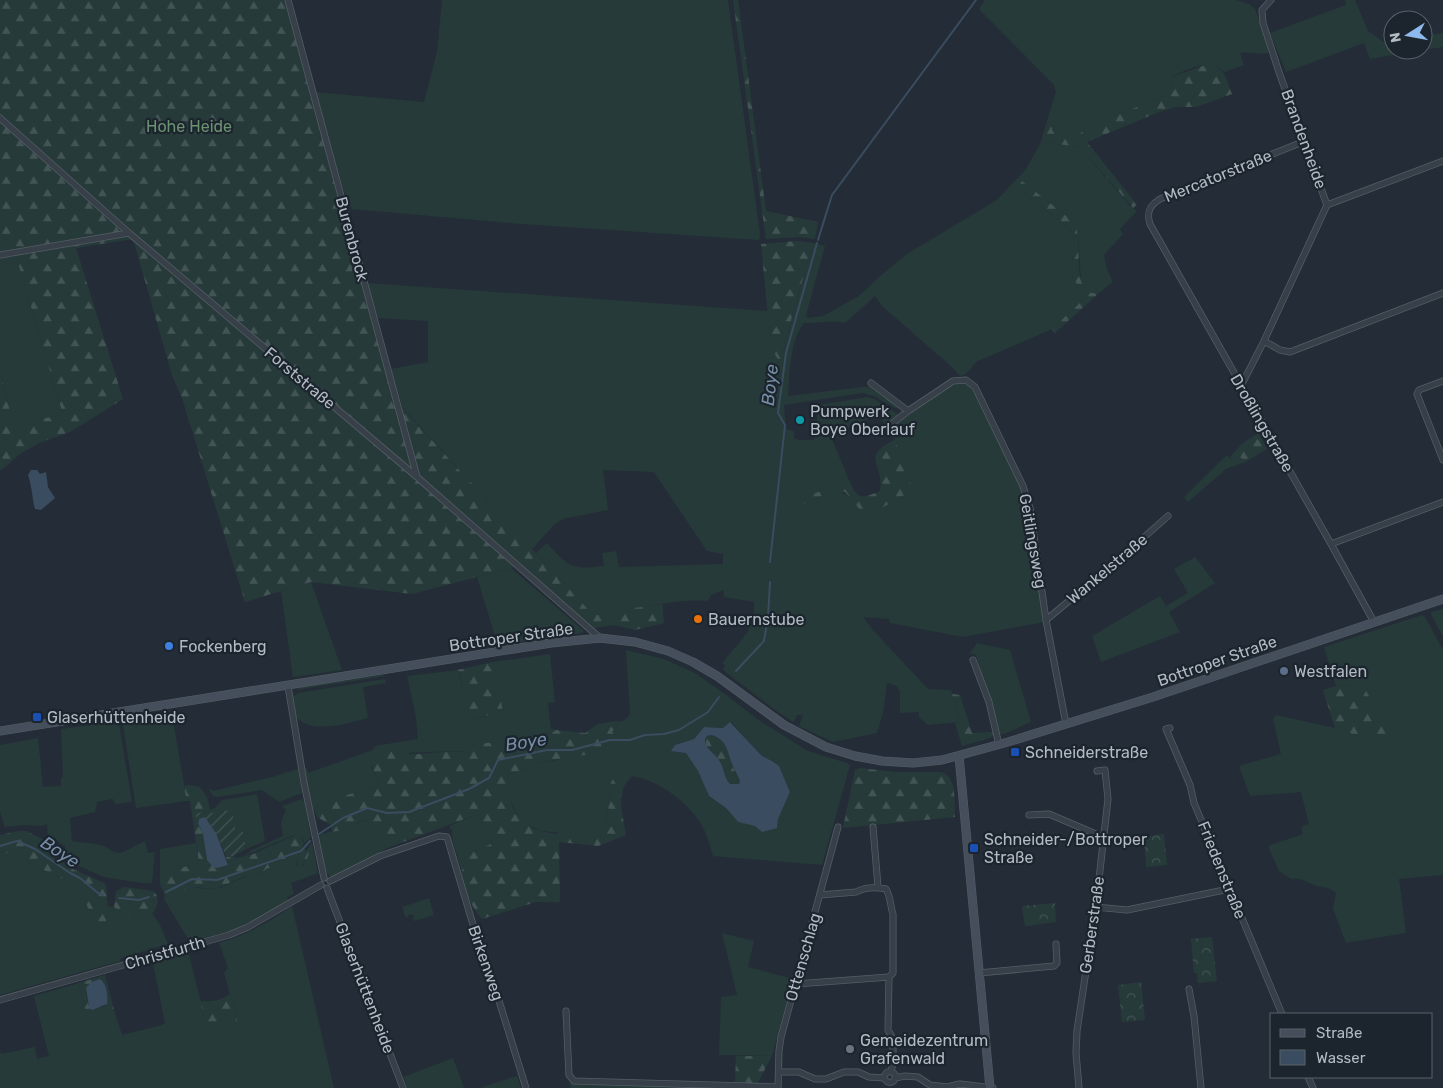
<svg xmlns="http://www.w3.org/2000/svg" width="1443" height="1088" viewBox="0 0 1443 1088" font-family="Rubik,sans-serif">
  <defs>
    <pattern id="forest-firs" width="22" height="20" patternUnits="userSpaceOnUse" patternTransform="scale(1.25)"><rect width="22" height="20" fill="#263a39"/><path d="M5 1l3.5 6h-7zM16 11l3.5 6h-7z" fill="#435454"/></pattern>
    <pattern id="park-crowns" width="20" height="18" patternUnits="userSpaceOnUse" patternTransform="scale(1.25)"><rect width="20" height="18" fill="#263a39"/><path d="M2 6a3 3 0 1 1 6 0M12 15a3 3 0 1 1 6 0" fill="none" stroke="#435454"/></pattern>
    <pattern id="garden-furrows" width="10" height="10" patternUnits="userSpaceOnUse" patternTransform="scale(1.25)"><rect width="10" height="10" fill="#263a39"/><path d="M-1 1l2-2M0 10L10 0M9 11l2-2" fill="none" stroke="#435454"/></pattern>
  </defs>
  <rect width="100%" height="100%" fill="#242d37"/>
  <!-- grass -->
  <path fill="#263a39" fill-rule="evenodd" d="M442,0H728L760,234L759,240L522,224L352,209L342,187L315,92L424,102L437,52Z
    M985,0H1236L1249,4L1255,9L1270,52C1260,56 1250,51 1240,53L1244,65L1224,72C1213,57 1185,70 1172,77L1171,93L1085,128L1080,134H1055L1052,130L1053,123L1047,121L1056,92L1054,85L979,9Z
    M1345,0H1355L1368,31L1385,43L1393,41V50H1423L1370,59L1364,43L1286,72L1270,33L1346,5Z
    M1443,33V47L1423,50V36Z
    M1041,142L1080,147L1129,205L1137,211L1120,229L1123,234L1104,255L1107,269L1113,282L1099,293H1090L1085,290L1081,280L1078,235L1074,222L1022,181L1017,187L1070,229L1074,242V256L1069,271L1085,298L1052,329L976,362L966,374L960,376L951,366L882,306L875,296L845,323C839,320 813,323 804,323C789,342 790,374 788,396L871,386L899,407L895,408L874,396L863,393L784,405L786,429L794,431V438L799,440H814L819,405L867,397L874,399L899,415L885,424L877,413L855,427L840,429L832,439L849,480L845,481L841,486L832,488L805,503C833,494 839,480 860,510L912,490L895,440L888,428C904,417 946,383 964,382C980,394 983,411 991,428C999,445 1011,461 1018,479C1034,524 1037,574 1044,622L963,637L890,623L889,619L863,617L872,629L928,689L951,690L960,722L928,725L919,717V712L900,713V692L897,686L887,683L883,713L877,733L833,742L799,726L803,715H797L794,722L792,721L775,710L723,670L725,665L722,663L748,632L754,611V602L724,597V590L711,595L708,601C684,599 661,604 637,608C622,610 608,612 594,617L536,553L547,543C568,567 572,570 604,566L602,553L616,551L619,567L723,564V554L707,551L654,472L603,470L608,510L563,519L555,524L532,549L402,407L391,369L428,362V321L377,318L367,283L768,311L771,346L781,365L786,338L813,243L825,246L806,315L808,318L823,316L859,296L879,277L907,254L997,200L1026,169Z
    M16,256L63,415L13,423L0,372V258Z
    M1227,455L1233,461L1240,457L1245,462L1226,469L1188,502L1184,497Z
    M1195,557L1215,583L1169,612L1180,632L1101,662L1092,636L1160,596L1166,606L1188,593L1174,569Z
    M511,568L584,631L581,633L498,646L477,577Z
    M311,582L342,670L293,677L281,591Z
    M1443,609V637L1431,614V612Z
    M1422,615L1425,617L1443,650V875L1399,879L1406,933L1346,943L1333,909L1336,893C1327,885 1324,889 1314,885C1304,881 1301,877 1291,879L1279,871L1268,846L1303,834L1301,827L1309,824L1301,792L1250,796L1239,766L1281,754L1273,718L1276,715L1335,728L1382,744L1363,685L1336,686L1324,647Z
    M977,643L1010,650L1031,722C1019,726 1011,733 999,735L976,655L970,653Z
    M626,650L664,659L695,673L725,694L757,719L808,751L847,763L850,765L822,865L713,856C710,846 707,834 701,824C686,800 660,782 633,776L631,773L617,777L611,782L606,829L600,837L542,831C517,824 505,798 509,774L529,768L536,763L558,760L617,729L616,721C623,722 626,720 630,714ZM731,722L762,756L772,761L779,767L790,792L778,819L777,828L738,822L726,808L709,796L698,771L686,753L675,745L694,739L704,727L723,728Z
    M550,654L555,702L548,703L551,729L556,730L553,732L513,740L470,745L469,753L459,751L404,753L378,757L371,766L378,783L377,786L323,802L314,809L315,811H313L304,770L305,768H307L308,773L373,750L375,746L418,739L416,717L407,676L459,670L469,721L503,711L493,662Z
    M382,675L386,676L295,690L301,687Z
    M385,679L386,683L363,687L368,718C348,723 312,735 296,717L293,697L298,693Z
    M170,715L173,721L187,801L136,808L123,724L126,722Z
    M114,722H117L119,724L132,802L115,804L113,799L97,802L95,812L70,818L72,841C83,843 97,843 106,847C112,850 113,853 121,853L145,841L148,853L155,852L152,883H142L104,877L67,861L65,846L48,836L47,824L41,826L24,825L5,827L0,812V745L38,738L43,787L61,786V778L63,777L61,729Z
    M298,769L302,793L279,802L262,790L217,797L213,796L208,788L213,791L272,777Z
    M257,794L265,841L246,849L243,832L236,833L211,813L210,810L215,808L222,800Z
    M302,799L305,803L311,838L304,843L302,838L294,835L244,856L252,850L283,836L281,822L286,810L282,806Z
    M478,814L493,843L466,855L462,872L453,842L452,831L449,826Z
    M364,820L367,821L377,839L387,848L339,875L331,877C321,870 320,849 317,838L322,834L352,826Z
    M312,842L318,873L291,883L294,894L287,897L289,901L234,930L192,943L190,942L164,899L165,896L171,897L192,887L207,889L220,888L249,875L260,874L268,868H281L289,857H297V866H303L309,853L306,851Z
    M196,843L199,863L169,871L160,884V849Z
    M4,852L77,885L103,938L108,911L107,906L114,907L126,915L152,913L160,925L168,944L121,958L120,961L0,995V853Z
    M429,898L434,915L414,921L413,919L414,916L410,914L406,918L402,907Z
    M292,906L334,1088H0V1051L1,1054L35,1047L37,1059L49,1056L34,996L79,983L86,1016L114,1010L122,1035L162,1025L165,1023L153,963L161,957L188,951L207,1027L237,1018L224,973L228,968L219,943C246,935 270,922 292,906Z
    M722,933L754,941L748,967L793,979L772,1056L719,1055L721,997L737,995Z
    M453,1058L464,1088H407L403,1077Z
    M517,1076L521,1088H479Z
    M569,1083L715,1088H571Z"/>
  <!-- forest -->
  <path fill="url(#forest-firs)" fill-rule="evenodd" d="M0,0H285L393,398L594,616L606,612L662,604L664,623L635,630L614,625L594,628L519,563L511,568L412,594L311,582L245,602L182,398L172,375L133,239L76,248L123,399L70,432L39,443L20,454L0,471V372L13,423L63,415L16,256L0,258Z
    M733,0H738L766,211L818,222L815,239L799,237L766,239Z
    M1208,64C1226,67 1226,79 1232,94L1196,107H1176L1159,112L1087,142L1137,205L1133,208L1080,147L1041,142L1047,121L1053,122L1052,130L1055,134H1080L1085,128L1171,93L1172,77Z
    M1022,181L1074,222C1085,239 1068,298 1099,293L1055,333L1052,329L1085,298L1069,271L1074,256V242L1070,229L1017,187Z
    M796,241L813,243L786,338L781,366L771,346L761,244Z
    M1261,431L1263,434L1260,436L1267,449L1245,462L1240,457L1233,461L1230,457L1242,444Z
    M895,440L913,490L866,517L845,492H832L804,504L806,497L823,490L841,486L845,481L849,480C857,500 861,499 880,491C885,465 859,456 895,440Z
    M493,662L503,711L468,721L460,672L457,670Z
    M1363,685L1393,741L1388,744H1382L1335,728L1323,690L1336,686Z
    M952,694L960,695L972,733L994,732L995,735L989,738L962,746L955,723L960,722Z
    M616,721L617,730L612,731L621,749L536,763L529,768L509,774L508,782L512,806L517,814L533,829L554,834L568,833L600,837L606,829L611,782C615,776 624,773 631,773L633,776C614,790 623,814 626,835L598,846L559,842L560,902H536L482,919C473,910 461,885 462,871C463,866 465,861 466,855L493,843L478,814L387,848L377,839L367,821L363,820L346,829L332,832L331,825L317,817L314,809L323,802L377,786L378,783L371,764C373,757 394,749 402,751C406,752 409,754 413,754C432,754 451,749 469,753V745L513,740L553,732L556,730L585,733L598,724Z
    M711,735C726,738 728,749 732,762C733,769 737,775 740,781L739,784H730C725,779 725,776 723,769C721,761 713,752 706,747L705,739L707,736Z
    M860,768L896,772H941C958,778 954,801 955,817L843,828L855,770Z
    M188,785L200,787L207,797L210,810L196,814L203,834L207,860L228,865L226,857L233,856L237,858L253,854L296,835L300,837L304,843L302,847L309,853L307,859L299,869L297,857H289L282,868H268L258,875C247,872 229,885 217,888C209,890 202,887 194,887C184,888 174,900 165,896L160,884L165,874L169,871L199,863L190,801H187L184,787Z
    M18,831H26L48,842L55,849L66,866L106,884L108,911L103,939L77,885L4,852L0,853V835Z
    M124,887L154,891C160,900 158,904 153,913L125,915L114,907L116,891Z
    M105,975L114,1010L86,1017L79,983ZM100,979C106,987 108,995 106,1004L103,1007H89L86,993L88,985Z
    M230,994L237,1018V1024L209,1029L207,1027L200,1001C210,1002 222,1001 230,994Z
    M736,1056H772L757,1084L735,1085Z"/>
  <!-- park -->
  <path fill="url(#park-crowns)" d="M1164,834L1167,865L1146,867L1144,837Z
    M1055,903L1056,922L1025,926L1022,906Z
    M1212,937L1217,981L1198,983L1197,973H1194L1191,939Z
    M1141,982L1145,1020L1122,1022L1118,985Z"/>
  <!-- garden -->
  <path fill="url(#garden-furrows)" d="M210,810L211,813L232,810L236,833L243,831L246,849L233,856L226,857L216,833L205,817L198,820V823L195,814Z"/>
  <!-- water -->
  <path fill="#3a4c5f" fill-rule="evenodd" d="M31,470H37L40,474L46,472L48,487L55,498L41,510L35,509C32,498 32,486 28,475Z
    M730,722L762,756L772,761L779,766L790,792L778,819L777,828L762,832L755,826L738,822L726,808L709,796L698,771L686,753L671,751L675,745L694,739L704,727L723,728ZM711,735C728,739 727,753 733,766C735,771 738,776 740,781L739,784H730C723,777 725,769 720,762C716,753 704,749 705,739L707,736Z
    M205,817L216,833L228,865L217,868L213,867L207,860L203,834L198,823L199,819Z
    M100,979C107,984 108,996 107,1004L92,1010L89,1007L86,988L90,983Z"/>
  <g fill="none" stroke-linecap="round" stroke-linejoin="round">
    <!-- stream -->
    <path stroke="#3a4c5f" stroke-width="2" d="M818,240L832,195L976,0
      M770,562L785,425L778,413L786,353L817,243
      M736,671L764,641L768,617L770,582
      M319,834L343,818L367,808L387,813L409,812L469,789L489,778L498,760L547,750H572L610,740H630L645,735L664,734L679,730L708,712L719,697
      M0,846L17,841L35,849L70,873L80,878L98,893L103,895
      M166,892L192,879L217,880L301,851L310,841
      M119,898L139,900L149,897"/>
    <defs>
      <path id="street" d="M288,0L417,477
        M0,118L129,233L417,477L600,638
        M1305,141L1160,199C1150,205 1146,212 1150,224L1331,544L1374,622
        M1327,205L1443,161
        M0,255L129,233
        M1264,341L1280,350L1290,352L1443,293
        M1443,381L1419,390L1417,394L1443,460
        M871,383L908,411L953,381L966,380L975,387L1023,486L1030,508L1046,620L1066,724
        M1241,386L1264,341L1327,205L1280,75L1263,23L1262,10L1271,0
        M889,426L908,411
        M1331,544L1443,502
        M1046,620L1117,561L1168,516
        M973,660L989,702L999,745
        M288,686L304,783L324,878
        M1170,728L1166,729L1190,785L1194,803L1282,1014
        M1029,815L1049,814L1103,837
        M873,827L878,887
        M330,881L380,856L439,836L447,837L488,975L496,991L526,1088
        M327,888L403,1088
        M820,895L856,892C865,887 876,887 886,889C891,897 890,906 893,914V973L889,977L888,1030L893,1039V1063L891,1072
        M1095,907L1127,910L1229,889
        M979,973L1054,966L1057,963L1056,944
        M796,984L889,977
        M1189,989L1194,1016L1201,1088
        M0,1000L229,935L248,927L321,885
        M566,1011L569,1075L574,1081L778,1087
        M884.5 1077a5.5 5.5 0 1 1 11 0a5.5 5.5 0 1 1-11 0Z
        M779,1072H799L815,1079H826L844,1072H858L869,1077L884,1078
        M1308,1077L1313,1088
        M895,1078L905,1076L918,1077L930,1085L947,1087L960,1084L993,1088
        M778,1088L779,1051L781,1037L838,827
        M1079,1088L1076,1053L1077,1031L1097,897L1108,799L1105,770L1097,771"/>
      <path id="secondary" d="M0,731L551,643L600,638L635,642L668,651L693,662L717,676L784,725L826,747L855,756L882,761L913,763L942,760L1008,742L1153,697L1443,599
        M959,756L990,1088"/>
    </defs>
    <!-- street casing -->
    <use href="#street" stroke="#555d66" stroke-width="7"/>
    <!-- secondary casing -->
    <use href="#secondary" stroke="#555d66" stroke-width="9"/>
    <!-- street -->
    <use href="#street" stroke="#373f48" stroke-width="5.5"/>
    <!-- secondary -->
    <use href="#secondary" stroke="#454f5b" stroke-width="8"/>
  </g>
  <!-- markers -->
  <circle fill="#0f9aa8" stroke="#1c242d" stroke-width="2" cx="800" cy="420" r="5"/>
  <circle fill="#e8710a" stroke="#1c242d" stroke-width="2" cx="698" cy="619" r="5"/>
  <circle fill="#3f7fe0" stroke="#1c242d" stroke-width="2" cx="169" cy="646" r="5"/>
  <circle fill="#5c6f8a" stroke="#1c242d" stroke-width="2" cx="1284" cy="671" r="5"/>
  <g fill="#1a4fb4" stroke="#1c242d" stroke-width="2">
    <rect x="32" y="712" width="10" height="10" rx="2.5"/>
    <rect x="1010" y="747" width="10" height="10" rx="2.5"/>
    <rect x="969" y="843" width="10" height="10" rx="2.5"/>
  </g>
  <circle fill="#6b7280" stroke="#1c242d" stroke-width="2" cx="850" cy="1049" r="5"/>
  <g text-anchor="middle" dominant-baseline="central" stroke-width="4.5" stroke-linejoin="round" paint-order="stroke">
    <!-- park labels -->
    <g font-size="16" fill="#6b9372" stroke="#1c242d">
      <text x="189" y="126">Hohe Heide</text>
    </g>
    <!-- street labels -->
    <g font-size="16" fill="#b2bac4" stroke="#1c242d">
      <text transform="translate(1304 139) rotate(70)">Brandenheide</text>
      <text transform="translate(1218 176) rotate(-22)">Mercatorstraße</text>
      <text transform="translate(352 239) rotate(75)">Burenbrock</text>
      <text transform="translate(300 378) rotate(40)">Forststraße</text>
      <text transform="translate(1262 423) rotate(60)">Droßlingstraße</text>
      <text transform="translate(1033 541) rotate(80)">Geitlingsweg</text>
      <text transform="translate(1107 569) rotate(-40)">Wankelstraße</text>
      <text transform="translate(511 637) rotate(-8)">Bottroper Straße</text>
      <text transform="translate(1217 661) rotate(-19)">Bottroper Straße</text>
      <text transform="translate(1222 870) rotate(68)">Friedenstraße</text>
      <text transform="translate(1092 925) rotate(-82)">Gerberstraße</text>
      <text transform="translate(165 953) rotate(-16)">Christfurth</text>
      <text transform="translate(803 957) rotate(-74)">Ottenschlag</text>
      <text transform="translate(486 963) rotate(71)">Birkenweg</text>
      <text transform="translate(365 988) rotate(69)">Glaserhüttenheide</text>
    </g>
    <!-- poi labels -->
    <g font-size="16" fill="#b2bac4" stroke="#1c242d" text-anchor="start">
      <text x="810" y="411">Pumpwerk<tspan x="810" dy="18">Boye Oberlauf</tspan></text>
      <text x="708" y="619">Bauernstube</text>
      <text x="179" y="646">Fockenberg</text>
      <text x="1294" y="671">Westfalen</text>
      <text x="47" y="717">Glaserhüttenheide</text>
      <text x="1025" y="752">Schneiderstraße</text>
      <text x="984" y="839">Schneider-/Bottroper<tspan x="984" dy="18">Straße</tspan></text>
      <text x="860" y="1040">Gemeidezentrum<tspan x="860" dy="18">Grafenwald</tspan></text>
    </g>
    <!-- water labels -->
    <g font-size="18" font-style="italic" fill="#758da5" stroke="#1c242d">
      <text transform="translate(770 385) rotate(-84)">Boye</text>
      <text transform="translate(526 742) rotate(-9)">Boye</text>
      <text transform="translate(60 852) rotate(33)">Boye</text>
    </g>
  </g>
  <!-- legend -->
  <rect x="1270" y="1013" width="162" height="65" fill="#1c242d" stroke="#586069"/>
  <rect x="1280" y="1029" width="25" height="8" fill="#454f5b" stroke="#586069"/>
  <text x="1316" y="1038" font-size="15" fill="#b2bac4">Straße</text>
  <rect x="1280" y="1050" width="25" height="15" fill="#3a4c5f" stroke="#586069"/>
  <text x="1316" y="1063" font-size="15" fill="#b2bac4">Wasser</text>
  <!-- north arrow -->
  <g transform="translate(1408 35) rotate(259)"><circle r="24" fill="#1c242d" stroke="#586069"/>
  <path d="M0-4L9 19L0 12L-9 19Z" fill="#8eb9ed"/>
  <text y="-8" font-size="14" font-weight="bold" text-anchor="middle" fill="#b2bac4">N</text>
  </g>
</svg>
